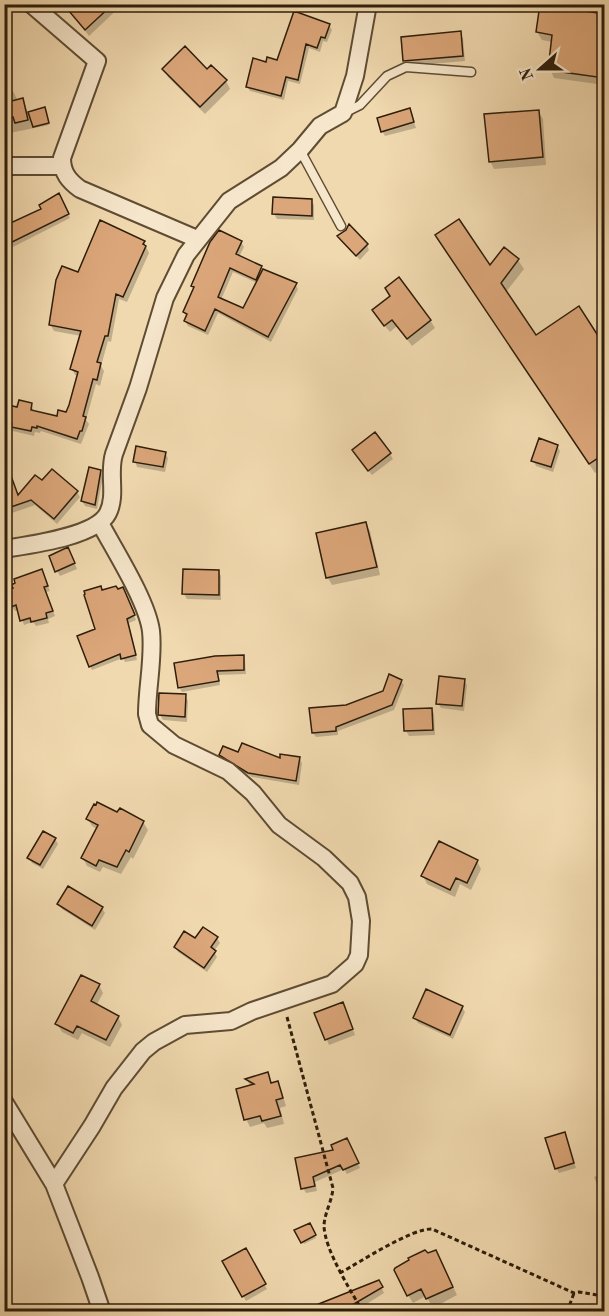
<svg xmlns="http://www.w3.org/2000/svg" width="609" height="1316" viewBox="0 0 609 1316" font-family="'Old Standard TT',serif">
  <rect width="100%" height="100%" fill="#f1d9af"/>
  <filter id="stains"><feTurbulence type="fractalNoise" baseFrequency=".00333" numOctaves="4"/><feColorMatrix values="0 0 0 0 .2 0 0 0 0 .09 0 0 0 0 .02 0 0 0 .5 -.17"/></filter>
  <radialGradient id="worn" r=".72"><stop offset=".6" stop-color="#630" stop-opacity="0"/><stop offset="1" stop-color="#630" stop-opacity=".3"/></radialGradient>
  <!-- shadow -->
  <path fill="#0003" fill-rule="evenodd" d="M65,4H123L89,36Z
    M542,4H604V85L554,78L550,69L553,42L542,40L537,32Z
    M329,25L332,30L327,42L323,41L320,52L309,48L300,84L288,81L284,100L250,91L247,86L267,64L278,61Z
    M460,33L463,38L465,61L408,66L405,61Z
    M164,69L207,71L226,81L230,89L205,114L168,77Z
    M12,89L18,101L23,100L28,113L44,108L49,125L5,134L7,141H4V91Z
    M410,110L416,128L385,136L382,131Z
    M538,111L543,119L546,165L494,169L490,161Z
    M4,178H10L12,183L10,210L4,209Z
    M58,195L70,218L7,250L9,254L4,256V228L50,207Z
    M311,200L314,205V220L277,219L274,214Z
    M342,241L367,245L369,250L360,260Z
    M144,242L149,253L127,302L119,299L111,342L108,341L101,366L104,371L100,386L96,384L86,420L89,424L81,444L41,431L40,433L35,432L34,436L4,429V407L18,409L31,404L34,412L58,417L67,414L79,376L75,375L72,369L81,336L54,331L50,324L79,274Z
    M241,242L244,247L239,257L295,284L298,289L271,342L218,313L208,335L188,326L185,321L187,317L184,312L195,289L193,286ZM233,272L257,283L243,310L221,300Z
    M442,245L490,268L518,260L524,269L506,292L536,337L578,308L604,348V425L598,429L604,439V467L595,473Z
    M391,297L430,320L435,328L412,346L397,326L390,332L378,318Z
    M557,446L560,451L553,472L536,466L533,460Z
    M165,453L168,458L165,472L137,467L135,461Z
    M390,454L393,459L372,475L356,455Z
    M100,471L103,476L97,509L85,506L82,501Z
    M11,477L19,497L42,483L77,492L80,497L57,524L35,505L12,513L9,507L4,509V479Z
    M366,524L370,531L380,575L332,585L328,578L318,534Z
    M71,554L77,569L60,576L57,571Z
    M218,571L221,576V600L187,599L184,594Z
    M44,576L50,591L46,592L55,616L48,619L49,623L36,626L33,622L24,625L19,610L15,611L12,607L8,591Z
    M118,591L125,593L136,620L129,623L137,660L125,662L123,658L92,670L90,666L102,592Z
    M243,656L245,661L246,674L218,675L220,685L182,692L179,687Z
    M464,680L467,685L464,711L441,708L438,703Z
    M401,681L404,685L394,710L338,731V735L316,737L313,733L346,706L384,692Z
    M185,696L188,701L187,722L163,720L160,715Z
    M432,709L434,714L435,735L409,736L406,731L405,711Z
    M239,754L281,760L299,758L302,763L299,785L252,777L224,760L221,755Z
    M117,814L143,822L148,830L133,859L131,857L121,874L103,867L100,872L87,866L83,858L97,829L92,826L88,819Z
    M55,839L58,844L43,869L32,863L29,858Z
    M477,861L481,869L471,890L460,884L455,897L427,884L423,876Z
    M69,888L102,908L105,913L95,930L62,909L59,904Z
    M217,938L220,943L214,951L217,957L207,972L178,952L175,947L195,940Z
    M99,985L103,993L96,1006L118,1017L122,1025L110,1047L82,1033L78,1040L62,1032L57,1024Z
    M462,1007L465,1012L453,1039L418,1023L415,1018Z
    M345,1009L355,1035L329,1045L316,1014Z
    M267,1074L273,1084L277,1083L281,1090L286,1106L280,1108L284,1124L267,1128L264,1123L250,1127L246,1119L251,1087L247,1080Z
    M565,1134L576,1168L559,1173L556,1168Z
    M350,1144L360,1168L347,1174L344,1169L315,1182L317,1191L306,1193L303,1188L335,1151Z
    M604,1172V1203L594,1177Z
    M309,1224L316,1238L304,1244L297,1230Z
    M245,1250L267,1289L246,1301L224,1262Z
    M440,1260L457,1295L433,1308L426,1296L413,1303L408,1295Z
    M379,1282L384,1293L354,1312H308L307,1309Z"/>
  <!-- building -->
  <path fill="#dba679" stroke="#2d1d0a" stroke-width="1.5" d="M63,4H113L85,30Z
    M540,4L604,14V78L548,70L552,35L536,32Z
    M294,11L330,24L325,38L321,37L317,48L306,44L298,80L286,77L281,96L246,87L253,58L266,62L267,57L277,60Z
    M461,31L463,56L403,61L401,37Z
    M185,46L207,69L211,65L227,80L200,107L162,69Z
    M23,98L28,120L15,123L13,117L4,119V103Z
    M45,107L49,123L33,127L28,112Z
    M410,108L414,122L381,132L377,118Z
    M539,110L543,157L489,162L484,114Z
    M59,193L69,214L4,246V226L41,209L39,205Z
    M273,197L312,199V216L272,214Z
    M459,219L490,265L504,247L519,259L501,283L536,335L579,306L604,345V454L589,464L435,235Z
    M100,220L145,241L143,244L146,246L123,297L116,294L108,336H105L97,362L101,363L97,380L93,379L83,416L86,417L82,431H80L77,439L37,426V428L32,427L31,431L11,427L12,424L6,423L7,416L4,415V404L17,407L19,400L32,403L31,410L57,416L58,410L66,412L69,405L78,372L70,369L81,331L49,325L56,280L62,266L78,272Z
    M349,224L368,244L356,256L337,236L346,230Z
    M219,230L242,241L236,254L262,266L256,280L230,268L218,297L243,308L263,269L297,283L268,337L215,309L205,331L184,321L187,314L183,312L194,287L191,286L210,242Z
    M399,277L431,320L407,339L392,320L384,326L372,310L390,296L385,288Z
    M375,432L391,453L368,471L352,450Z
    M539,438L558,445L551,467L531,461Z
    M136,446L166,452L163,467L133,462Z
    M4,462H6L18,495L35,475L42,480L52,469L78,491L54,519L31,500L8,508L4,498Z
    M89,467L101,470L95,505L81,501Z
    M366,522L377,567L326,578L316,533Z
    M68,547L75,563L55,572L49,556Z
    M42,569L48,586L44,587L53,611L46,613L47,618L31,622L30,618L20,621L16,605L11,607L6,590L13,588L11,585L15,583L14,579Z
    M183,569L219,570V595L182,594Z
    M101,586L102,590L116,586L118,589L123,587L135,615L127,619L136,655L121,659L120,654L89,667L77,636L95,629L84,595L85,594L84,591Z
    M244,655V670L217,671L219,681L178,688L174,663L215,656Z
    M389,674L402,680L392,705L336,727V731L312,733L309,708L346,705L383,691Z
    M439,676L465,679L462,706L436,704Z
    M159,693L186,694L185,717L158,715Z
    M432,708L433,730L404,731L403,709Z
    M242,743L280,758V754L300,757L296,781L248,773L219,755L223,746L238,752Z
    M97,802L117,812L120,808L144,821L129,852L126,850L117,867L99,860L96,866L81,858L98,825L86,819L94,804L96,805Z
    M43,831L56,838L40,865L27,858Z
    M439,841L478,860L467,883L456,878L450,890L421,876Z
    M68,886L103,907L92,926L57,904Z
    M203,927L218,937L211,947L216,951L204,968L174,947L184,931L195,938Z
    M81,975L100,984L91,1001L119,1016L106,1040L77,1026L73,1033L55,1024Z
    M426,989L463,1006L450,1035L413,1018Z
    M343,1002L353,1029L325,1040L314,1013Z
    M268,1072L271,1083L278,1081L283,1098L276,1100L281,1116L262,1121L260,1116L244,1120L236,1089L254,1084L245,1079Z
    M565,1132L574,1163L555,1169L545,1138Z
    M347,1138L359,1163L343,1170L340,1165L313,1177L315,1186L301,1189L295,1158L333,1150L331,1145Z
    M310,1223L316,1235L301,1243L294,1230Z
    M246,1248L266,1284L242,1297L222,1261Z
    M425,1250L428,1253L436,1250L453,1287L426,1299L421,1289L407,1296L394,1270L395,1268L409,1260L408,1258Z
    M379,1280L383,1287L352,1305L355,1311H301Z"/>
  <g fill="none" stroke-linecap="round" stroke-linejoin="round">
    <defs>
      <path id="service" d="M346,112L360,105L387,76L406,67L471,72
        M300,150L341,226"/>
      <path id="minor" d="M31,4L97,61L62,158C62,173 69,181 80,189L197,239
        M4,166H62
        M4,549C28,545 96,537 108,513C117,495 108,473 114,454L138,388L165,298L186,255L229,201L281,168L300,150L320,126L343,113L355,76L368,4
        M4,1102L54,1184L90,1277L102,1312
        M54,1184L92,1126L114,1088L143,1051L154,1042L185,1025L231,1021L252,1011L332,984L355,964L359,955L361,921L357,897L350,883L324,858L279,825L253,793L228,771L174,745L150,725L147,714C147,687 154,658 151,631C147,601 115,551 100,523"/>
    </defs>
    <!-- service casing -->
    <use href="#service" stroke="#5e4c33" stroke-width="11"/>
    <!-- minor casing -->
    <use href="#minor" stroke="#5e4c33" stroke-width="20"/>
    <!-- path -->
    <path stroke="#2d1d0a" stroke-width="3" stroke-dasharray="4.5 3" stroke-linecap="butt" d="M287,1017L333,1188C332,1201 325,1212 324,1225C324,1249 351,1291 363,1312
      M340,1273C360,1262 412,1228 432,1229L574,1293L579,1292L604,1296
      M567,1312L574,1293"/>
    <!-- service -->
    <use href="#service" stroke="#f6e6cb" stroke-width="8"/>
    <!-- minor -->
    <use href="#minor" stroke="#f6e6cb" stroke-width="16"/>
  </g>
  <!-- margin -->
  <rect width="609" height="1316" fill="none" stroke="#f1d9af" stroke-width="24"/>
  <rect x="6" y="6" width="597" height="1304" fill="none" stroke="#2d1d0a" stroke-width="3"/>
  <rect x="12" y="12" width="585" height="1292" fill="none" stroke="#2d1d0a" stroke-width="1.5"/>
  <!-- north arrow -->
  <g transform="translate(540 69) rotate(249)" stroke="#f6e6cb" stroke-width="4.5" paint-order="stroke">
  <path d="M0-4.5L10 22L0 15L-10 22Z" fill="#2d1d0a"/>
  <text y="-9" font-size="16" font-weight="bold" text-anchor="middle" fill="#2d1d0a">N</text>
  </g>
  <rect width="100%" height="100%" filter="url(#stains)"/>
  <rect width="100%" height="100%" fill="url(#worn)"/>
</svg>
